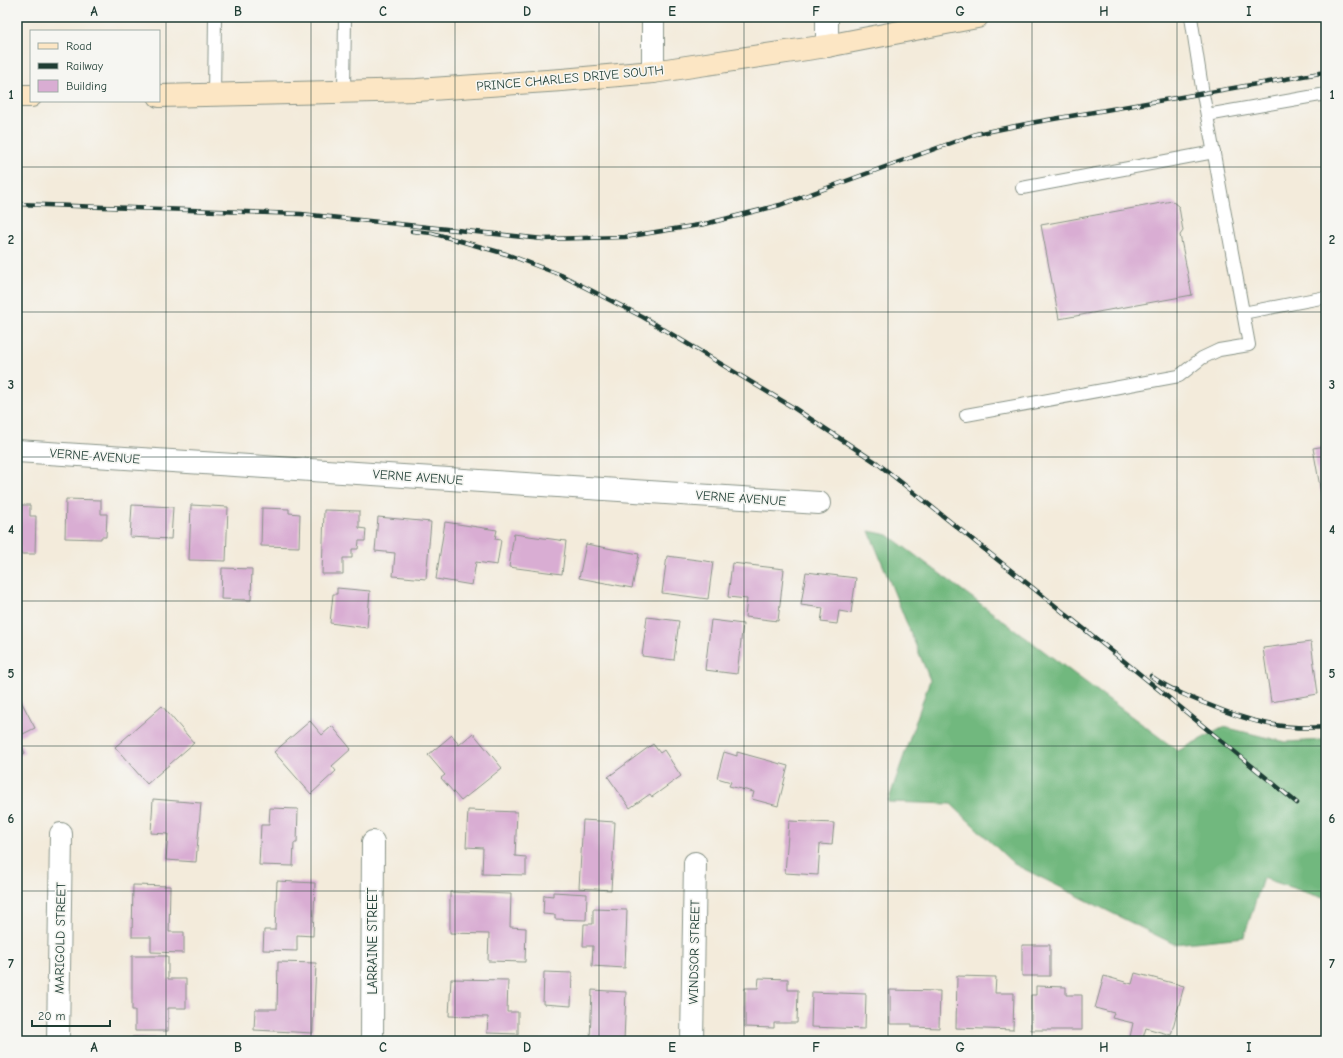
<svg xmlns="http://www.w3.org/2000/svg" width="1343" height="1058" viewBox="0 0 1343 1058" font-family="'Comic Neue',sans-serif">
  <rect width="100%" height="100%" fill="#f6f6f2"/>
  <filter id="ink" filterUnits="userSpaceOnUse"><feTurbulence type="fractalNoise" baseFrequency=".025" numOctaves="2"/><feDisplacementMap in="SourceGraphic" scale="8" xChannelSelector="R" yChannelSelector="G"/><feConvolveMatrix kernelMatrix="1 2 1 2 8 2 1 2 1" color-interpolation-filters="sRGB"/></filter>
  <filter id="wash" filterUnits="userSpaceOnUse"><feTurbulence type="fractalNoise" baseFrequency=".012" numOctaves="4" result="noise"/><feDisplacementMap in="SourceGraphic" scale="16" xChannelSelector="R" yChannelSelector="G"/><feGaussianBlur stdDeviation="0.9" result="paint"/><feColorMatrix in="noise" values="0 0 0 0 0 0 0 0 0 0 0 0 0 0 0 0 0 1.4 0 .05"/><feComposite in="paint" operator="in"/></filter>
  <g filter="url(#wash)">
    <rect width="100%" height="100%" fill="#f3ebdb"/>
    <!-- forest -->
    <path fill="#71b87e" stroke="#487a59" d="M869,531L888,535L1178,751L1224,727L1285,742L1326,740V903L1323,898L1263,878L1244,937L1174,944L1014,864L951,804L888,802L930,680Z"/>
    <g id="blocks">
      <!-- building -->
      <path fill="#d9add3" d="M1172,201L1179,207L1183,231L1180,235L1192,295L1059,319L1041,225Z
        M1326,446V514L1325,515L1313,448Z
        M66,499L101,500V514H107L106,537H101V539L65,538Z
        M17,505H30V516H36L35,554H17Z
        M132,505L173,507L171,539L130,537Z
        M191,505L228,507L226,561L189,560Z
        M262,508L289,509V513L300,514L299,547L261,546Z
        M324,510L359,511V528L366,529L365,541H359L358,549H352V558H343V574H322Z
        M378,517L431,522L426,579L393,576L395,553L375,551Z
        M445,522L497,530L495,539L501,540L497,565L476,562L472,585L436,579Z
        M514,534L566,541L562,574L509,567Z
        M586,544L639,554L632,588L579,578Z
        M667,556L713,562L708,599L662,593Z
        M732,563L784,569L778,621L745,617L747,599L728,597Z
        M222,568L252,569L251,600L221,599Z
        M806,572L856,578L851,613L839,611L837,624L821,622L823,608L801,605Z
        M337,588L370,591L367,628L330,623L333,594H337Z
        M647,617L679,621L674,660L642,656Z
        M711,620L743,624L737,674L705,670Z
        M1311,642L1318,694L1271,702L1263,648Z
        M21,701L35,728L17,737L25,753L17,757V703Z
        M162,706L194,743L147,784L115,747Z
        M310,721L322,735L332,726L351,749L332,766L336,771L311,794L274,752Z
        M473,733L502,768L461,801L441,778L445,775L428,755L452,735L459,745Z
        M653,744L660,753L664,750L681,776L652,797L650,794L630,808L608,777Z
        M724,752L737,756V752L788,766L778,806L752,799L754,792L729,786L731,782L717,778Z
        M153,799L201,803L196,862L166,860L168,834L151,833Z
        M270,808L298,809L297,843H294L293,866L259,865L261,825H269Z
        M468,810L517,812L515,856L526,857V875L482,874L483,848L466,847Z
        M583,820L615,822L611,890L579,888Z
        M789,821L834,823L832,845L820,844L818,875L785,873Z
        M277,881L315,883L313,936L297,935V951L263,950L264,930H275Z
        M133,885L170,886L169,932H184V953L151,952V937H132Z
        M450,892L511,894L510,927L526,928L525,962L488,961L489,934L450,933Z
        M553,892L587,894L586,920L555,919V915L543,914L544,895L553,896Z
        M593,909L627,910L625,968L592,966L593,946H583L584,924H593Z
        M1022,945H1050V976H1022Z
        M132,956H168V979H186V1008H168V1031H135V1010H132Z
        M278,962L316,963L313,1033L254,1030L255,1009H277Z
        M544,972L572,973L571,1006L543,1004Z
        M1135,973L1184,986L1171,1035L1146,1028L1142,1041L1130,1037L1133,1023L1112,1018L1114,1013L1095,1008L1104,976L1132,984Z
        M957,976L996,977L995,993H1014L1013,1030L956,1028Z
        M759,978L788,979V990H798L797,1023H774V1028L745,1027V988H758Z
        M451,979L508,980L507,1012H518V1034L487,1033L488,1017L449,1016Z
        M1036,986L1066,987V995H1082V1030H1031V995H1036Z
        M592,990L626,992L624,1041H590Z
        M890,990L940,991L939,1028L912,1027V1024H890Z
        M812,992L866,994L865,1029L811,1027Z
        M132,1037L168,1038V1041H133Z"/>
    </g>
  </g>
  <g filter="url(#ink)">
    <use href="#blocks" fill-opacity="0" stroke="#899488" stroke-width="1"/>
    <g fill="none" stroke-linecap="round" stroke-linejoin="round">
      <defs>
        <path id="service" d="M344,92L345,17
          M214,96L215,17
          M1207,115L1326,94
          M1022,188L1214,152
          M1243,313L1326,297
          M966,415L1179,376L1202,358L1219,350L1249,345L1203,94L1191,17"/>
        <path id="minor" d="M827,17V46
          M653,72V17
          M17,451L819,503
          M58,1041L61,834
          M372,1041L373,842
          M692,1041L695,863"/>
        <path id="secondary" d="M17,96H31
          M159,96L417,90L562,80L653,72L827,46L977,17"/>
      </defs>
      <!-- service casing -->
      <use href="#service" stroke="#899488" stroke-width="14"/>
      <!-- minor casing -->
      <use href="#minor" stroke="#899488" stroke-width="24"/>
      <!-- secondary casing -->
      <use href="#secondary" stroke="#899488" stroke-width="24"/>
      <!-- service -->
      <use href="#service" stroke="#fff" stroke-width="12"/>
      <!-- minor -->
      <use href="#minor" stroke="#fff" stroke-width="22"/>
      <!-- secondary -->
      <use href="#secondary" stroke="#fce6c4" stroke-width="22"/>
      <defs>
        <path id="rail" d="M17,204L301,214L543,239L625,237L705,224L780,205L976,134L1036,122L1326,72
          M412,231L432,233L506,254L561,275L643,317L794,408L877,463L1119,657L1297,803
          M1151,676C1169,689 1188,697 1209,705C1250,722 1281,730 1326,727"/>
      </defs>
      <!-- rail casing -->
      <use href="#rail" stroke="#1f3d34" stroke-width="4.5"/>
      <!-- rail -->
      <use href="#rail" stroke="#f6f6f2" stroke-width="3" stroke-dasharray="9" stroke-linecap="butt"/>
    </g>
  </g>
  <!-- grid -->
  <path fill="none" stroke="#1f3d34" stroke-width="1" stroke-opacity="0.55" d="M166,17V1041M311,17V1041M455,17V1041M599,17V1041M744,17V1041M888,17V1041M1032,17V1041M1177,17V1041M17,167H1326M17,312H1326M17,457H1326M17,601H1326M17,746H1326M17,891H1326"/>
  <g text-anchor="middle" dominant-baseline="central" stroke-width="3.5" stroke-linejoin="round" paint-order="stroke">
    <!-- street labels -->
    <g font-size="13" fill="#1f3d34" stroke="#f6f6f2">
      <text transform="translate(570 78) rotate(-5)">PRINCE CHARLES DRIVE SOUTH</text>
      <text transform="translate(95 456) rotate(4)">VERNE AVENUE</text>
      <text transform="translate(418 477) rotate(4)">VERNE AVENUE</text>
      <text transform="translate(741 498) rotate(4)">VERNE AVENUE</text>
      <text transform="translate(60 938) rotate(-89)">MARIGOLD STREET</text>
      <text transform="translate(372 941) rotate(-90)">LARRAINE STREET</text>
      <text transform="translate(694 952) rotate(-89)">WINDSOR STREET</text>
    </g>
  </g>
  <!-- margin -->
  <rect width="1343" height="1058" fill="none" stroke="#f6f6f2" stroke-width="44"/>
  <!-- legend -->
  <rect x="30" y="30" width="130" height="72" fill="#f6f6f2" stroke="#a0aca6"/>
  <rect x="38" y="43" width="20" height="6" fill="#fce6c4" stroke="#a0aca6"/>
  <text x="66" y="50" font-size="12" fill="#1f3d34">Road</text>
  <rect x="38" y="63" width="20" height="6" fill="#1f3d34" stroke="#a0aca6"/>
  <text x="66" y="70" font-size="12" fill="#1f3d34">Railway</text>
  <rect x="38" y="80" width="20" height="12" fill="#d9add3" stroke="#a0aca6"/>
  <text x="66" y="90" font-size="12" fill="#1f3d34">Building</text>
  <!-- scale -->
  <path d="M32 1020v6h78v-6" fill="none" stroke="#1f3d34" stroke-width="2"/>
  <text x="38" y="1020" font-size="12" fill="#1f3d34" stroke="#f6f6f2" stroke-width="3" paint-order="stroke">20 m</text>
  <rect x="22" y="22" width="1299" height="1014" fill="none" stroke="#1f3d34" stroke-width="1.5"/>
  <g font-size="13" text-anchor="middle" font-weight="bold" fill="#1f3d34">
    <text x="94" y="16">A</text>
    <text x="238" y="16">B</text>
    <text x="383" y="16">C</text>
    <text x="527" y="16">D</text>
    <text x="672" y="16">E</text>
    <text x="816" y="16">F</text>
    <text x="960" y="16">G</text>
    <text x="1104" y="16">H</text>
    <text x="1249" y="16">I</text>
    <text x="11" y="99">1</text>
    <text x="1332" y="99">1</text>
    <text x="11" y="244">2</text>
    <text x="1332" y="244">2</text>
    <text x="11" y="389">3</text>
    <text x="1332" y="389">3</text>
    <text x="11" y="534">4</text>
    <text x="1332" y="534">4</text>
    <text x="11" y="678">5</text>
    <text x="1332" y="678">5</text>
    <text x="11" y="823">6</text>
    <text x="1332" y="823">6</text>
    <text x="11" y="968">7</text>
    <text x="1332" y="968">7</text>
    <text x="94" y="1052">A</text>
    <text x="238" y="1052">B</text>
    <text x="383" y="1052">C</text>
    <text x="527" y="1052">D</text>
    <text x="672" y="1052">E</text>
    <text x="816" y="1052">F</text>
    <text x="960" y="1052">G</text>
    <text x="1104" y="1052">H</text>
    <text x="1249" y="1052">I</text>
  </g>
</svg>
